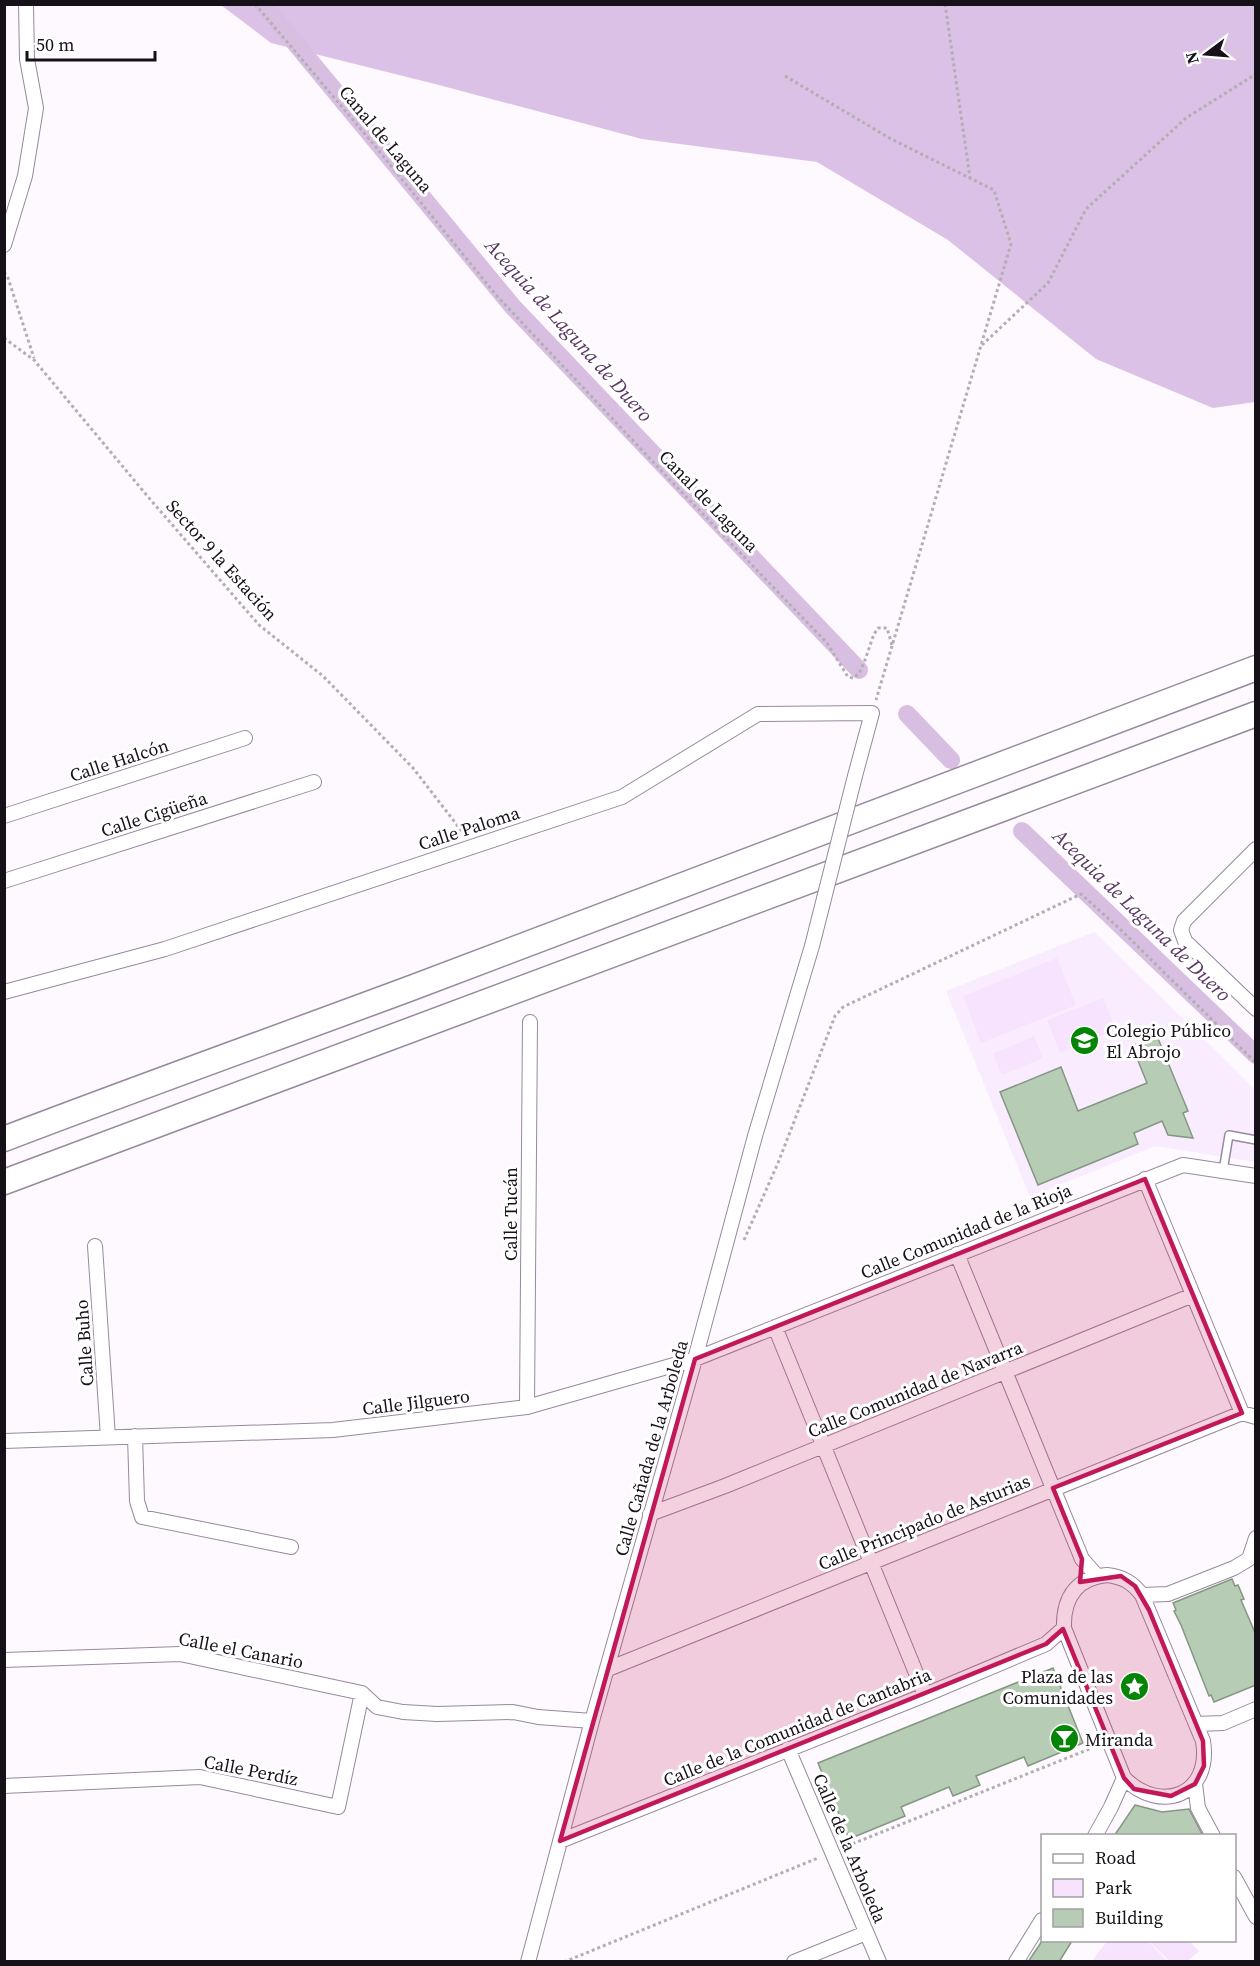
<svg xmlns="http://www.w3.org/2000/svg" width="1260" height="1966" viewBox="0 0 1260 1966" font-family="'Source Serif 4',serif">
  <rect width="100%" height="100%" fill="#fdf9fe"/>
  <!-- built -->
  <path fill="#faecff" d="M1094,932L1255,1089V1162L1155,1146L1030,1197L946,991Z"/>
  <!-- green -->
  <path fill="#f7e3fe" d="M1057,958L1076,1005L981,1043L963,996Z
    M1103,998L1116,1030L1060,1053L1047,1020Z
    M1034,1036L1043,1058L1002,1075L993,1054Z
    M1108,1940L1148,1941L1167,1961H1092Z
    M1149,1941H1189L1199,1951L1188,1961H1169Z"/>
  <!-- forest -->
  <path fill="#dbc1e5" d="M221,5H1255V402L1213,408L1096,359L948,240L817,162L642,139L439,85L271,43Z"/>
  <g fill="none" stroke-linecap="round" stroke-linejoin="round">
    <!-- canal -->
    <path stroke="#d8bfe2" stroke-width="18" d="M263,4L513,307L859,670
      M907,714L951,760
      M1022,831L1256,1055"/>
  </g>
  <!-- building -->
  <path fill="#b7ccb5" stroke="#849782" stroke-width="1.5" d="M1157,1036L1188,1111L1183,1113L1193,1138L1168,1135L1162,1121L1134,1133L1138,1144L1038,1185L1000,1092L1061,1067L1078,1111L1147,1083L1132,1046Z
    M1232,1579L1235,1586L1238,1585L1244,1599L1241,1600L1256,1635V1685L1214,1702L1211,1695L1209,1696L1181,1625L1174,1611L1176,1610L1173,1603Z
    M1053,1668L1083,1743L1028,1766L1024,1757L976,1776L980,1785L953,1796L949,1787L901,1807L905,1816L849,1839L818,1763Z
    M1135,1805L1162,1812L1189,1809L1203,1836H1114Z
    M1042,1941H1072L1059,1962H1028Z"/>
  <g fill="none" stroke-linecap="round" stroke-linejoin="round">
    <defs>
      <path id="lane" d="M1223,1171L1229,1135L1256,1140"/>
      <path id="street" d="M4,245L25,176L36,108L27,59L26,4
        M4,816L245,738
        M1256,849L1184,921L1181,930L1185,941L1256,1009
        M4,881L314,782
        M4,992L165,949L622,797L758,714L872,713L855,776
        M1145,1179L1242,1413
        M95,1246L108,1437
        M957,1254L1082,1559L1097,1576
        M775,1327C824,1450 876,1572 925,1695
        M527,1407L530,1022
        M135,1436L137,1501L142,1517L291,1547
        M4,1441L333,1430L527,1407L695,1359L1183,1165L1256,1176
        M650,1514L725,1486L1193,1295
        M1107,1575C1123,1577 1132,1582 1142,1595L1203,1741C1212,1796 1160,1814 1124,1778L1064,1628C1063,1598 1076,1578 1107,1575Z
        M1142,1595L1168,1594L1234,1568L1249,1559L1256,1538
        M4,1660L180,1654L362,1693
        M608,1669L1242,1413L1256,1417
        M362,1693L377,1707L403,1712L437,1714L513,1712L538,1717L592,1721
        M1196,1724L1223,1723L1256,1709
        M788,1749L879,1962
        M1195,1784L1198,1808L1213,1836
        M4,1786L200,1777L338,1807L362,1693
        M1095,1836L1111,1807L1124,1778
        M560,1841L925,1695L1046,1644L1064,1628
        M1234,1877L1256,1917
        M528,1962L592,1721L695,1359L755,1136L812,946
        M794,1962L866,1933
        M1016,1962L1042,1920"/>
      <path id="highway" d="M4,1139C140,1087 277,1038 414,987C695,883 975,775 1256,668
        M4,1182L1256,714"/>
    </defs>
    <!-- lane casing -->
    <use href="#lane" stroke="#99889f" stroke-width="10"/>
    <!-- street casing -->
    <use href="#street" stroke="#99889f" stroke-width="16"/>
    <!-- highway casing -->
    <use href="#highway" stroke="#99889f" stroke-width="27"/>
    <!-- path -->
    <path stroke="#b3aeb4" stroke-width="3" stroke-dasharray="3 3" stroke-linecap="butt" d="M255,4L370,140L496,295L671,481L827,643L848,677L853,678L859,674L865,660L874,634L878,628H887L892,645
      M945,4L970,178
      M785,76L891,139L994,190L1011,244L876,700
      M4,272L8,278L34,358
      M4,338L34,360L149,498L259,625L323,676L413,768L464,834
      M982,345L1048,283L1086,209L1186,118L1256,74
      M744,1240L778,1163L835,1016L843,1007L1081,894L1120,929L1256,1063
      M847,1846L1097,1746
      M564,1962L818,1858"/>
    <!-- lane -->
    <use href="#lane" stroke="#fff" stroke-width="7"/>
    <!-- street -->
    <use href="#street" stroke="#fff" stroke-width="14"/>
    <!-- highway -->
    <use href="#highway" stroke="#fff" stroke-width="24"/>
    <defs>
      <path id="street-bridge" d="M812,946L855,776"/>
    </defs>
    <!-- street-bridge casing -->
    <use href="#street-bridge" stroke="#99889f" stroke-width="16" stroke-linecap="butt"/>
    <!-- street-bridge -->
    <use href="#street-bridge" stroke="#fff" stroke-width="14"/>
  </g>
  <!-- marked area -->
  <path fill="#c2185b" fill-opacity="0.2" stroke="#c2185b" stroke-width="4.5" stroke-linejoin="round" d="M1145,1179L1242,1413L1053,1488L1082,1559L1080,1582L1121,1576L1135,1586L1149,1610L1203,1741L1204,1766L1195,1784L1171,1796L1134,1789L1124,1778L1063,1629L1046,1644L560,1841L695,1359Z"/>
  <!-- icons -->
  <defs>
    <symbol id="school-disc" viewBox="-11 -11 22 22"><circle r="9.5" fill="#058505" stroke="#fff"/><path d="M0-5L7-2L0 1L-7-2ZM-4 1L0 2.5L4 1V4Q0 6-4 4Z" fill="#fff"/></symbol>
    <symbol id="sight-disc" viewBox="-11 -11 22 22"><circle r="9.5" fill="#058505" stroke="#fff"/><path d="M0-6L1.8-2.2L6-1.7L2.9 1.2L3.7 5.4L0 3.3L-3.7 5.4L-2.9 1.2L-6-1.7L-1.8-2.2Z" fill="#fff"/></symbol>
    <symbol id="bar-disc" viewBox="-11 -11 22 22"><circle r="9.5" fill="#058505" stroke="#fff"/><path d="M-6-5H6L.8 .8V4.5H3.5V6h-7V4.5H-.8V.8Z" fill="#fff"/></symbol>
  </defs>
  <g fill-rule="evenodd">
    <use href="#school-disc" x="1068" y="1024" width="33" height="33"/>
    <use href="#sight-disc" x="1118" y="1670" width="33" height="33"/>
    <use href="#bar-disc" x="1048" y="1722" width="33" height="33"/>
  </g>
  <g text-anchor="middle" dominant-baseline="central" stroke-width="6" stroke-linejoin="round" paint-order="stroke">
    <!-- street labels -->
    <g font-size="18" fill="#161018" stroke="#fff">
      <text transform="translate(386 139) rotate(50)">Canal de Laguna</text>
      <text transform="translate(709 501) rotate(46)">Canal de Laguna</text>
      <text transform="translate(222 560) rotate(48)">Sector 9 la Estación</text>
      <text transform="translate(119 760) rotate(-18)">Calle Halcón</text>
      <text transform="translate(154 814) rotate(-18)">Calle Cigüeña</text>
      <text transform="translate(469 828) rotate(-18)">Calle Paloma</text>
      <text transform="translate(510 1214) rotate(-90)">Calle Tucán</text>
      <text transform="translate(966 1231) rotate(-22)">Calle Comunidad de la Rioja</text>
      <text transform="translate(84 1343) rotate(-94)">Calle Buho</text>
      <text transform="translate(915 1389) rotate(-22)">Calle Comunidad de Navarra</text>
      <text transform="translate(416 1402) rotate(-7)">Calle Jilguero</text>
      <text transform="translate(651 1448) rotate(-74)">Calle Cañada de la Arboleda</text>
      <text transform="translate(924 1522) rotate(-22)">Calle Principado de Asturias</text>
      <text transform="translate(241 1650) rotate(11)">Calle el Canario</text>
      <text transform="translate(797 1727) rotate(-22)">Calle de la Comunidad de Cantabria</text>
      <text transform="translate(251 1770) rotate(11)">Calle Perdíz</text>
      <text transform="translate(850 1848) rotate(67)">Calle de la Arboleda</text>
    </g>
    <!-- poi labels -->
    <g font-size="18" fill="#161018" stroke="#fff" text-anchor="start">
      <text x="1106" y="1030">Colegio Público<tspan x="1106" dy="21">El Abrojo</tspan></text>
      <text x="1113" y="1676" text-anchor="end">Plaza de las<tspan x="1113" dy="21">Comunidades</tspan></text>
      <text x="1085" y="1739">Miranda</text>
    </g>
    <!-- water labels -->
    <g font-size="20" font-style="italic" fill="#593765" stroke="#fff">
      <text transform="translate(569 330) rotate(48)">Acequia de Laguna de Duero</text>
      <text transform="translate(1142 915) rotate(44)">Acequia de Laguna de Duero</text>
    </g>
  </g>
  <!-- border -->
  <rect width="1260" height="1966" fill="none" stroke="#161018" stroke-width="12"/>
  <!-- legend -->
  <rect x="1041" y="1834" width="195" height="108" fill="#ffffff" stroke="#a29fa3" stroke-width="1.5"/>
  <rect x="1053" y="1854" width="30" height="9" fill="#ffffff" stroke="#a29fa3" stroke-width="1.5"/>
  <text x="1095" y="1864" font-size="18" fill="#161018">Road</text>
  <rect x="1053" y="1879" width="30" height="18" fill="#f7e3fe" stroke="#a29fa3" stroke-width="1.5"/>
  <text x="1095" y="1894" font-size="18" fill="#161018">Park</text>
  <rect x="1053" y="1909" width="30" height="18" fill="#b7ccb5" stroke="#a29fa3" stroke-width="1.5"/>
  <text x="1095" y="1924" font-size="18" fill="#161018">Building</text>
  <!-- north arrow -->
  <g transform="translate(1206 54) rotate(254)" stroke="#ffffff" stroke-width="4.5" paint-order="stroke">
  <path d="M0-4.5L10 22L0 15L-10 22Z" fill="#161018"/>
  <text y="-9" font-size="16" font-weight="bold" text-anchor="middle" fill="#161018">N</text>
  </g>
  <!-- scale -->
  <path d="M27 51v9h128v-9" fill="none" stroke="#161018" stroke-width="3"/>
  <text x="36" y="51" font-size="18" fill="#161018" stroke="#ffffff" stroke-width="4.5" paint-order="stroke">50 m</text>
</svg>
